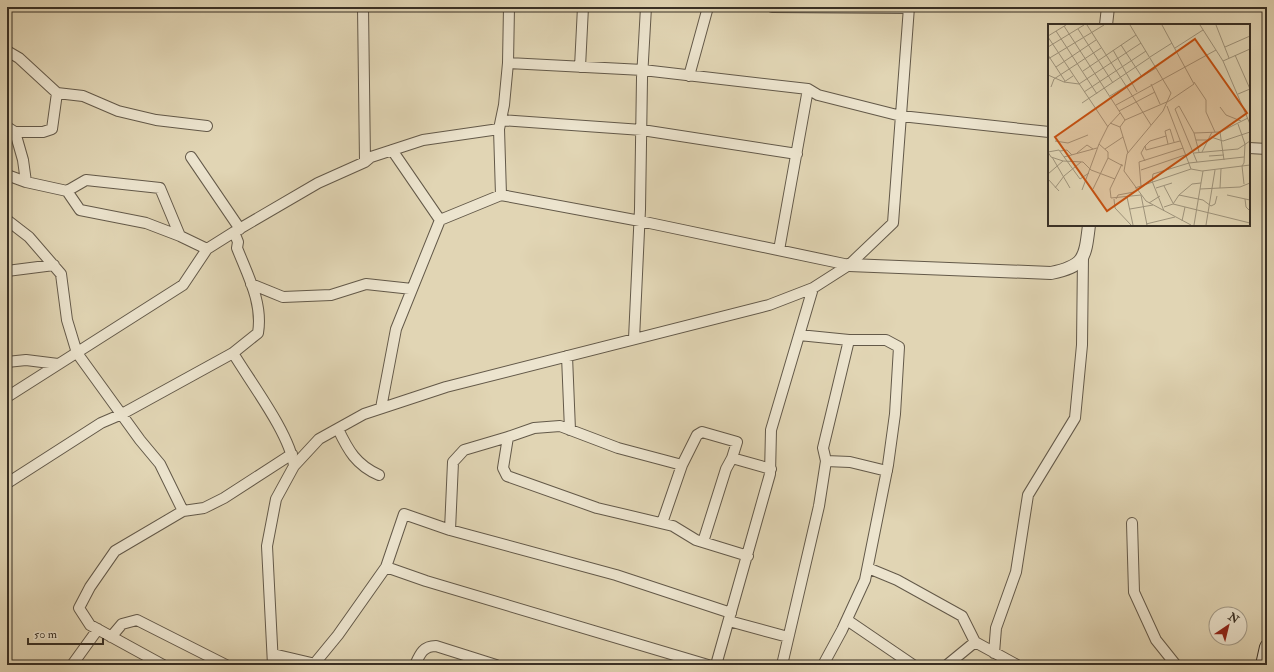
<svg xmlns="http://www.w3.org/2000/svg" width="1274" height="672" viewBox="0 0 1274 672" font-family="'IM FELL Double Pica',serif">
  <rect width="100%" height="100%" fill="#e1d5b4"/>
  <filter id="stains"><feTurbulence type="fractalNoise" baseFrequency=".005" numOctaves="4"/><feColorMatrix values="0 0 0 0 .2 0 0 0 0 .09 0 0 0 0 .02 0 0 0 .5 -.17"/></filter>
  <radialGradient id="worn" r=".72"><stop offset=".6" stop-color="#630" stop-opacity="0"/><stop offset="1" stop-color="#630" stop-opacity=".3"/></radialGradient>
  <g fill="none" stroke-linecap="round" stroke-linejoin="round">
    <defs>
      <path id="minor" d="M363,7L365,162
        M772,7L909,8
        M7,51L19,58L57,93L83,96L118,111L156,120L207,126
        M508,63L643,70L808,89L818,95L901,116L1049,132
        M580,67L583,7
        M689,76L708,7
        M501,120L642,130L797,154
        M7,127L15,132L23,160L26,182
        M15,132H43L52,129L57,93
        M1249,148L1267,149
        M392,150L440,220L501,195L640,221L849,265
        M191,157L240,229
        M7,175L26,182L67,191L80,210L146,223L180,236L207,249
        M67,191L86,180L160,188L180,236
        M501,195L499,129L504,105L508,63L509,7
        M7,220L29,237L61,274L67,320L77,353L140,440L160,464L183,511
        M779,250L808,89
        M7,271L54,265
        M251,284L283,297L331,295L366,284L412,289
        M799,335L849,340
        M634,339L640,209L642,78L646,7
        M567,356L570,430
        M7,362L26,360L58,364
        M7,397L183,285L207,249L234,232
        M381,408L396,329L440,220
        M338,429C348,450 356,465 379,475
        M732,458L771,469
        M826,461L850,462L887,471
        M682,465L618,448L560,426L534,428L508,437L503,468L507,476L597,508L673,526L696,540L748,556
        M294,466C290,434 251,383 233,353L258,333C263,303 248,276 237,248L238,242L234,232L318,183L365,162L371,157L423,140L499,129
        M9,482L101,423L122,414L233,353
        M662,523L682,465L697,435L702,432L737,442L732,458L726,469L703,542
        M1132,523L1134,592L1156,640L1176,665
        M450,530L453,462L464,450L508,437
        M386,567L426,581L708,665
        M868,568L897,580L962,616L975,642L1017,665
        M847,620L913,665
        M729,621L788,637
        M111,637L122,624L137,620L226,665
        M994,653L996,628L1016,572L1028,495L1075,418L1082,345L1083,256
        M273,654L320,665
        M315,663L338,635L386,567L404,514L450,530L616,575L731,613
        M72,665L98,629
        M163,665L90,625L79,608L90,587L115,551L183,511L204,508L224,498L292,454
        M273,665L267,546L276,499L294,466L319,439L364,414L446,387L769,305L813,288L849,265L893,223L909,7
        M415,665C420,654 423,646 436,646L496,665
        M716,665L770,474L771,430L813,288
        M782,665L819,506L826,461L823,448L849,340H886L899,347L895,414L888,465L865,580L842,630L823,665
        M947,665L975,642"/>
      <path id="tertiary" d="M1106,25L1108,7
        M849,265L1051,273C1085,266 1085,258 1089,225"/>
      <path id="secondary" d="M1263,665L1267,647"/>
    </defs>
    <!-- minor casing -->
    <use href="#minor" stroke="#635949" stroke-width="12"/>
    <!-- tertiary casing -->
    <use href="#tertiary" stroke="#635949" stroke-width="14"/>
    <!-- secondary casing -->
    <use href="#secondary" stroke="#393025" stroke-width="16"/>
    <!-- minor -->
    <use href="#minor" stroke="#ece4ce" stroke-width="10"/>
    <!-- tertiary -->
    <use href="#tertiary" stroke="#ece4ce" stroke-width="12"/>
    <!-- secondary -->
    <use href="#secondary" stroke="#ece4ce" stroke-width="14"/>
  </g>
  <!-- overview -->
  <g transform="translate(1048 24)">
    <rect width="202" height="202" fill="#e1d5b4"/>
    <path fill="none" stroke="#9e937b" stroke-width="1" d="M39,1L103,101M82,1L123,69L115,87L79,130L76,147L98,177L143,201M152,1L175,37L202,100M168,1L181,34M16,2L77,96M30,5L65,59M8,7L49,70M0,12L18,1M0,13L60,103M73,21L94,53M0,23L36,1M177,23L202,12M127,24L155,6M65,26L89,68M0,31L17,57M187,31L202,65M102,33L124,19M0,35L56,1M175,37L202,25M8,43L48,16M35,47L88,11M0,51L16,58L25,52M16,58L31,60L93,19M146,58L158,76V88L167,108M103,60L112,80M3,63L6,55L53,24M36,68L98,27M190,70L202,65M62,72L108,44M34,79L101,34M68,81L168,26M119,82L143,145L154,147L202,141M172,83L178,91L193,97M71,87L107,68M72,89L60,102L51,120L60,128V134L75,142M62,99L72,103L77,96L121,77L146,60L114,1M190,100L197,120L196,139L194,142L196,160M72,103L80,129M172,108L176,136M146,109L172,108L200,94M118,112L102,117L97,122L98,126L132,117M163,113L175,117L202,108M148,116H161M7,117L20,119L40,111M120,120L117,107L122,105L126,118M97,122L93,129L97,137M57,125L75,113M12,127L19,126L24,131M0,128L3,133L15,137L35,138L43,146L67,155M0,128L11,126L32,155L41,149M154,128L164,108M29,129L39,121L45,125M146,129L190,125L202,117M161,132L176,131M4,133L22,164M16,133L49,124M149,138L127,85L131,82L146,109L151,128M74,140L62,165L63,174L93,171M93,146L137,131M0,150L15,137M0,155L11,167M93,162L91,138L135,124M116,162L125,179M7,164L16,152L33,138M87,164L143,145M108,164L124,159M172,164L173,145M45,165L60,134M152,165L192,163L202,159M34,166L51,120M93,171L99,201M131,171L155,176L163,182L167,180L169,172M179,171L202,176M79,173L85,201M66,175L67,184L83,201M68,175L70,171L86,168M197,175L198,183L202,187M101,179L112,172M125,180L131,171L144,160L153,159M116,183L125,180L202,199M82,185L105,181M116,187L104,157L105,150L141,139L196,133M134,197L137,183M98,200L127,193M146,201L155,147M158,201L167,146"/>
    <path fill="#c55111" fill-opacity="0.15" stroke="#c55111" stroke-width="2" d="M147,15L199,89L59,187L7,113Z"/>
    <rect width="202" height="202" fill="none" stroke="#393025" stroke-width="2"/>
  </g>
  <!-- margin -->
  <rect width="1274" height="672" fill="none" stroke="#e1d5b4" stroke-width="24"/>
  <rect x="8" y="8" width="1258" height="656" fill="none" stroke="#393025" stroke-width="2"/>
  <rect x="12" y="12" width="1250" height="648" fill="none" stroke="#393025"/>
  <!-- north arrow -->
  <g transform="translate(1228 626) rotate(35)"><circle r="19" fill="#ece4ce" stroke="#a49c8a"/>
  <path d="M0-3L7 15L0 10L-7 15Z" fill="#8f2418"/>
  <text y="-6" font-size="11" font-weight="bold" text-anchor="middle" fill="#393025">N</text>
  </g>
  <!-- scale -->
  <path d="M28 638v6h75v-6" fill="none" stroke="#393025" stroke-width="2"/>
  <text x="34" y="638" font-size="12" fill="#393025" stroke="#ece4ce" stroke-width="3" paint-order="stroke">50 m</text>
  <rect width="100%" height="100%" filter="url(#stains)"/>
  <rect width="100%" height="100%" fill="url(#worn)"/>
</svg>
